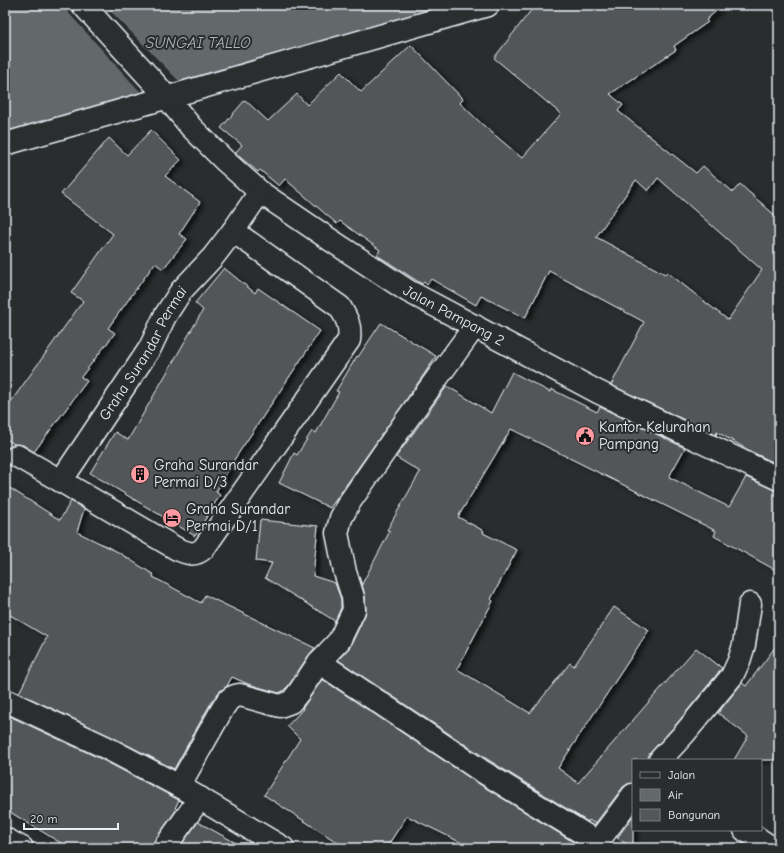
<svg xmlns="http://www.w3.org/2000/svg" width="784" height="853" viewBox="0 0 784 853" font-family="'Comic Neue',sans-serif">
  <defs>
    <filter id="shadow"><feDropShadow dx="4.5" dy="2.5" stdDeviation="2" flood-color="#0009"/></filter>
  </defs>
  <rect width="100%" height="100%" fill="#2a2d2e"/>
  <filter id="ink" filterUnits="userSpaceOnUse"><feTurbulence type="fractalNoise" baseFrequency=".025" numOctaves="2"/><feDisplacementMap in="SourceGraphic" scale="8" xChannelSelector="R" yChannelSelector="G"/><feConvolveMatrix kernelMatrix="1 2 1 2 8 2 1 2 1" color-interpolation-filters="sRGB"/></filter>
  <g filter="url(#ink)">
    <!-- water -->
    <path fill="#63686b" stroke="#989fa3" d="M5,5H61L143,94L5,134Z
      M105,5H463L184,86Z"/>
    <!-- pier -->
    <path fill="#2a2d2e" d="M61,5H63L145,93L144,96Z
      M103,5H105L185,87H182Z"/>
    <!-- building -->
    <path fill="#535759" stroke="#e8f1f8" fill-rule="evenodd" filter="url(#shadow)" d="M551,5H723L706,20L708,22L674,46L676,50L610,94L623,105L618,111L696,173L703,166L733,192L740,184L779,219V465L752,452L717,432L716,435L611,385L644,322L549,271L525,318L481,296L476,305L431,279L427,285L424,282L422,284L377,255L380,250L340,221L337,224L285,179L279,186L260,170L258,172L235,153L242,145L221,128L245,100L268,121L297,94L307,105L341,72L361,92L411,45L463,99L460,103L483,125L522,158L561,114L494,58L532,9ZM658,178L762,270L728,320L667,272L665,274L596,237L636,180L648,191Z
      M151,130L181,160L165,176L200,202L179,234L187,239L163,269L155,263L108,328L115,333L81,377L87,381L34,452L23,445L14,444L5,438V410L83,301L71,293L113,234L61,194L109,138L127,155Z
      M224,268L255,293L258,288L320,331L234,460L216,492L220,495L195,536L90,473L115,432L128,440L203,310L195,303Z
      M381,323L436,356L425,373L330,508L279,483L294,453L297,455L312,431L316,433L339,392L336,391L357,356L358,357Z
      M512,372L550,392L551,389L597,412L600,407L685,448L669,477L729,507L746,477L774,490L779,491V572L714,536L716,531L511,429L458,517L484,531L483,533L517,550L491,599L493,601L457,669L530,713L570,663L574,666L614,607L649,630L558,768L578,783L696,648L722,668L675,726L651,752L648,760H633V783L628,784L623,787L595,824L589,820L588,822L487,759L338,660L350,647L365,615L366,609L365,596L362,584L390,531L387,530L420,472L396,457L447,386L491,413Z
      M5,485L60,520L71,501L84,509L77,532L118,552L154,575L153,577L201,603L205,595L315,648L309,655L289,685L283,691L279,693L248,684L232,677L227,686L219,692L212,701L174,769L110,736L19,693L47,637L5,612Z
      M260,520L318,526L313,576L335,583L341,599V608L335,621L265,578L272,563L256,561Z
      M779,642V760H734L748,736L718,713L742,683L746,686Z
      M322,679L473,780L575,843L572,848H472L407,816L386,848H346L264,795L300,739L287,726L303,709H302Z
      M7,715L99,758L179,800L175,808L177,809L154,841L152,848H69L5,809V719Z
      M633,816V848L617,838Z
      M198,822L245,848H179Z"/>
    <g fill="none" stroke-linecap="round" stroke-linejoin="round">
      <defs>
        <g id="street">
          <path id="s1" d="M83,5L158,87L191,127L224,160L260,192L332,241L408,291L598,392L779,479"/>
          <path d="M5,144L488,5"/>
          <path d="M17,456L61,481L177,549C188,553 194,557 204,548L349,340C351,326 347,319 340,307L233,231"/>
          <path id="s2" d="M61,481L150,348L165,316L181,291L213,257L233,231L260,192"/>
          <path d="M319,662L480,770L597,842"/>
          <path d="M5,700L105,747L179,786L283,848"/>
          <path d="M660,760L684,734L732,676L739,661L744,645L750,604"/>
          <path d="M179,786L223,708C228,700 231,696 240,695L280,706L291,702L299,692L319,662L339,641L354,610L353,597L345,572L337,533L341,518L349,503L405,422L475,326"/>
          <path d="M745,830L772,848"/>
          <path d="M5,839L22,848"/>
          <path d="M164,848L200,798"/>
          <path d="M593,848L633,795"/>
        </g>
      </defs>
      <!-- street casing -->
      <use href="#street" stroke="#e8f1f8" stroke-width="25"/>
      <!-- street -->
      <use href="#street" stroke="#2a2d2e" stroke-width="22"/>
    </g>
  </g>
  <!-- icons -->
  <defs>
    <symbol id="civic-disc" viewBox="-11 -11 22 22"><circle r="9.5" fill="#ff9aa2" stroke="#2a2d2e"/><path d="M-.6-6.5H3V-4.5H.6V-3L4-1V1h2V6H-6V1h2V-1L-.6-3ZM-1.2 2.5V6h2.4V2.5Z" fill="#111"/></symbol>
    <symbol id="building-disc" viewBox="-11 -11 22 22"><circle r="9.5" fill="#ff9aa2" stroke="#2a2d2e"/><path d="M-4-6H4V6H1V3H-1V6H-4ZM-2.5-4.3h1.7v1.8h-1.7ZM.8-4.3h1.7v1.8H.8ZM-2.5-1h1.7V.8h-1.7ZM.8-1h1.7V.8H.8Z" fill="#111"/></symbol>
    <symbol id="hotel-disc" viewBox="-11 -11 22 22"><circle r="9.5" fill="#ff9aa2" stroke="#2a2d2e"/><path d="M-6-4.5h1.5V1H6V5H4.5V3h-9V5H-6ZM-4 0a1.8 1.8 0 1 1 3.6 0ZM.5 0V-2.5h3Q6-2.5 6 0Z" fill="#111"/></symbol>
  </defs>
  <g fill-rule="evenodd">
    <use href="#civic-disc" x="574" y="425" width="22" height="22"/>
    <use href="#building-disc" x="129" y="463" width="22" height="22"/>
    <use href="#hotel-disc" x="161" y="507" width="22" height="22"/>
  </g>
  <g text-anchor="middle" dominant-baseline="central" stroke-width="4" stroke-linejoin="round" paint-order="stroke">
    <!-- street labels -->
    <g font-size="15" fill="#e8f1f8" stroke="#2a2d2e">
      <text stroke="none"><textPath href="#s1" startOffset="488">Jalan Pampang 2</textPath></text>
      <text stroke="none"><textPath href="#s2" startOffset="152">Graha Surandar Permai</textPath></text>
    </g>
    <!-- poi labels -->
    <g font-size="15" fill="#e8f1f8" stroke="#2a2d2e" text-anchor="start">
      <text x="599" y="427">Kantor Kelurahan<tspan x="599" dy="17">Pampang</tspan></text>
      <text x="154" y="465">Graha Surandar<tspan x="154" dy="17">Permai D/3</tspan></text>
      <text x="186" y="509">Graha Surandar<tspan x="186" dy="17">Permai D/1</tspan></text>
    </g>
    <!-- water labels -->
    <g font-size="16" font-style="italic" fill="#acb3b9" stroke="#2a2d2e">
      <text x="198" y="43">SUNGAI TALLO</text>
    </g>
  </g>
  <!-- margin -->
  <rect width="784" height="853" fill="none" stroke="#2a2d2e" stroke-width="20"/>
  <rect x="10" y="10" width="764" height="833" fill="none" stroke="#e8f1f8" stroke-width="1.5" filter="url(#ink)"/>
  <!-- legend -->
  <rect x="632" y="759" width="130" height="72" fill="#2a2d2e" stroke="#767b7f"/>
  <rect x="640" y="772" width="20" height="6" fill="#2a2d2e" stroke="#767b7f"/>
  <text x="668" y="779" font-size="12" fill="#e8f1f8">Jalan</text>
  <rect x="640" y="789" width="20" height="12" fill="#63686b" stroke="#767b7f"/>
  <text x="668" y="799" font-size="12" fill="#e8f1f8">Air</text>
  <rect x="640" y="809" width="20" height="12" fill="#535759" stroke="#767b7f"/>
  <text x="668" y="819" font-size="12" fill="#e8f1f8">Bangunan</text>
  <!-- scale -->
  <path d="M24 823v6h94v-6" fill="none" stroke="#e8f1f8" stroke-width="2"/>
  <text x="30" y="823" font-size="12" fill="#e8f1f8" stroke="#2a2d2e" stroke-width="3" paint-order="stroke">20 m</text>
</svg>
